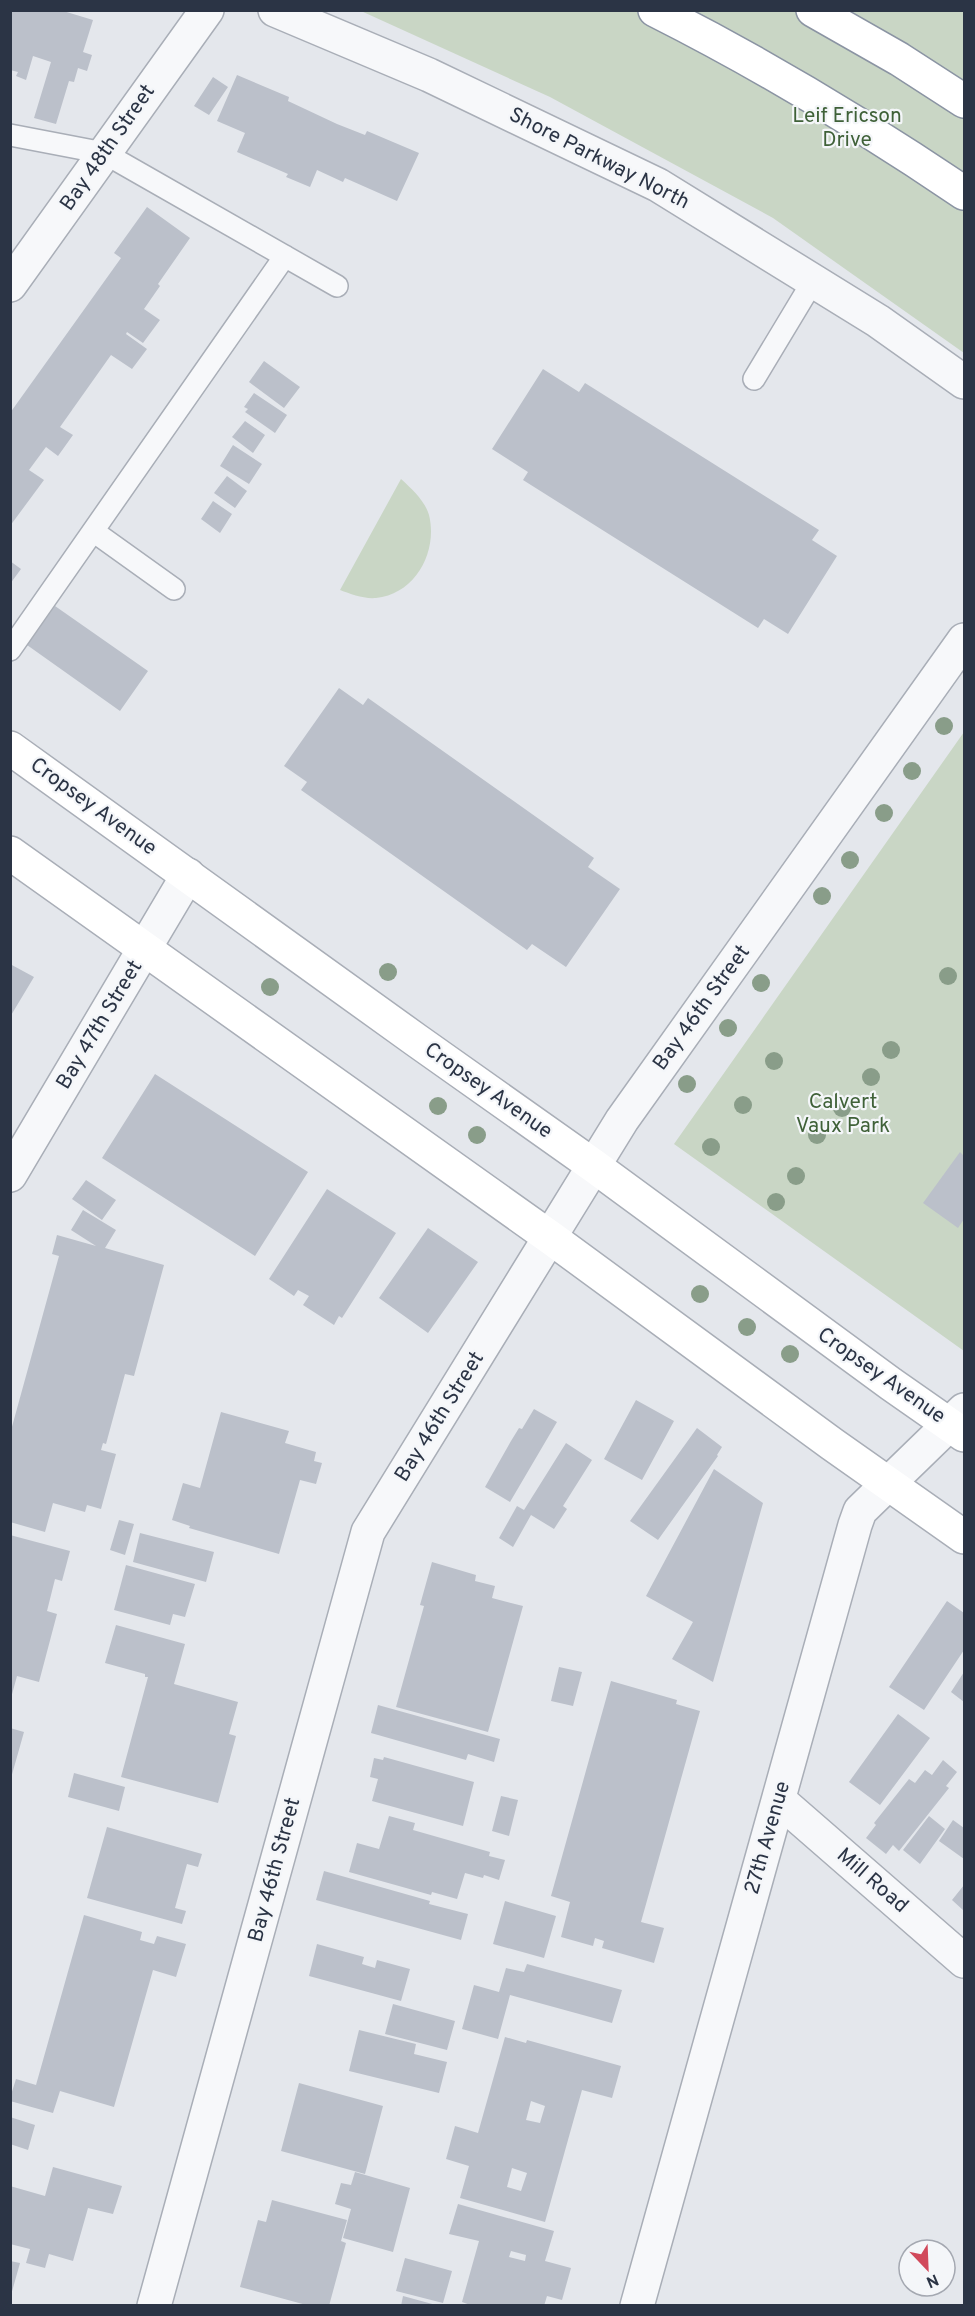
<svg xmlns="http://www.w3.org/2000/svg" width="975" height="2316" viewBox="0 0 975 2316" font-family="Overpass,sans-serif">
  <rect width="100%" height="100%" fill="#e4e7ec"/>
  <!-- green -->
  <path fill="#c9d6c5" d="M361,11H964V353L773,218L550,97Z
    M401,479C412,489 425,501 429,515C438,551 416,594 376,598C363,599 351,594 340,590Z
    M964,732V1351L674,1144Z"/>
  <!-- building -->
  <path fill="#bbc0ca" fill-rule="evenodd" d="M10,10H60L93,20L83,52L92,55L87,71L78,68L74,82L69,81L56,124L34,118L51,62L33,56L26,80L16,76L18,72L10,70Z
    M237,75L289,97L288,101L337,124L365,135L367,131L419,153L397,201L345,178L343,182L317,170L310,187L286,177L288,174L237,152L245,133L217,121Z
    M213,77L228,87L209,115L194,106Z
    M147,207L190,238L158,284L160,286L144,309L160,320L143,343L127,332L126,334L147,349L132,369L111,355L60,427L73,435L58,456L46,447L29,470L44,480L10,526V413L121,258L114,253Z
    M264,361L300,387L284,408L249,382Z
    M543,369L579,392L585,383L819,530L812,540L837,556L788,634L764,619L758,628L523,480L528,472L492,449Z
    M254,393L287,415L275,433L245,412L248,409L244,407Z
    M245,421L265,435L253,453L232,437Z
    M233,445L262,464L249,484L220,466Z
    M227,476L247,491L235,508L214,493Z
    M213,501L232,514L220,533L201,519Z
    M10,561L21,569L10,584Z
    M55,606L148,671L120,711L27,645Z
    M339,688L363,705L368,698L594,858L588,867L620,889L566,967L532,944L527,950L301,790L307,782L284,766Z
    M10,964L34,977L10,1017Z
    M155,1074L308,1172L255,1256L102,1158Z
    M960,1152L964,1156V1219L958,1228L923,1203Z
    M86,1180L116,1200L102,1220L72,1199Z
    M327,1189L396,1233L342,1318L339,1316L334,1325L303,1305L309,1296L298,1290L294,1296L269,1279Z
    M83,1210L116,1230L105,1248L164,1265L134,1376L125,1374L106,1444L103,1443L101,1450L116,1454L101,1509L87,1505L85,1512L53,1503L45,1532L10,1522V1434L59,1256L52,1254L57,1235L96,1246L71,1230Z
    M428,1228L478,1262L428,1333L379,1298Z
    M636,1400L674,1421L642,1480L604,1459Z
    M534,1409L557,1422L510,1502L485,1487L511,1441L519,1428L522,1429Z
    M221,1412L289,1431L285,1443L316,1452L314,1461L322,1463L316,1484L300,1480L279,1554L189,1528L190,1526L172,1520L183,1483L200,1488Z
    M697,1428L722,1447L717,1455L718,1456L658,1540L630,1521Z
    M566,1443L592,1460L563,1506L567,1509L554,1529L531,1515L513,1547L499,1538L517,1506L524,1510Z
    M714,1469L763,1503L713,1682L672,1659L693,1622L646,1596Z
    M119,1520L134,1524L125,1555L110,1550Z
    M140,1533L214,1552L206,1582L133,1562Z
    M10,1535L70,1551L62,1581L55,1579L47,1611L57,1614L39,1682L17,1676L11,1698L10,1599L12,1592L10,1591Z
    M432,1562L476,1575L475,1581L495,1586L492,1598L523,1606L488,1732L396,1707L424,1606L420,1605Z
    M126,1565L195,1584L185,1617L173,1614L170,1625L114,1610Z
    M947,1601L964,1613V1650L924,1710L889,1687Z
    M116,1625L185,1644L174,1684L238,1702L229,1734L236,1736L218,1803L121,1777L148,1677H145V1674L105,1663Z
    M559,1667L582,1672L573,1706L551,1701Z
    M964,1672V1702L951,1692Z
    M611,1681L677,1700L676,1704L700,1711L641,1922L664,1928L654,1963L602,1948L604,1941L595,1938L593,1946L561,1937L570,1902L551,1896Z
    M378,1705L500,1739L494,1762L468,1754L466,1760L371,1733Z
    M898,1714L930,1738L880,1805L849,1782Z
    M10,1728L24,1732L11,1778H10Z
    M384,1757L474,1782L463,1826L372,1801L378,1779L370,1777L374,1758L383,1760Z
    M943,1760L957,1772L946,1786L949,1788L899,1851L893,1845L886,1854L866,1838L876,1825L874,1823L909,1779L915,1783L925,1770L932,1775Z
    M74,1773L125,1787L119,1811L68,1797Z
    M501,1796L518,1800L509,1836L492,1831Z
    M389,1816L415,1823L413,1830L490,1852L489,1856L505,1860L499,1880L484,1875L483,1878L465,1873L457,1899L432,1892L431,1895L349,1872L357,1843L379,1849Z
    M929,1816L945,1829L920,1864L903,1850Z
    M953,1820L964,1828V1859L939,1841Z
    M107,1827L202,1854L198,1867L187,1864L175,1908L186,1911L182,1924L87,1898Z
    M324,1871L430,1901L429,1904L468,1914L461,1940L316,1900Z
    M964,1885V1911L952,1900Z
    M505,1901L556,1916L544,1958L493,1944Z
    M84,1915L142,1932L140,1940L154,1944L157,1936L186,1944L176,1977L153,1970L114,2107L60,2091L53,2113L10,2101V2098L16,2079L36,2085Z
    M317,1944L364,1957L362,1964L375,1968L377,1960L410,1969L401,2001L309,1976Z
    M527,1964L622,1990L612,2023L510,1995L498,2039L462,2029L474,1985L499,1992L506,1968L524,1972Z
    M393,2004L455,2021L447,2050L385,2034Z
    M359,2030L416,2044L414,2054L447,2062L439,2093L349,2071Z
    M505,2037L526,2043L527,2040L621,2066L612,2098L582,2090L545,2222L460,2198L469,2166L446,2159L455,2126L478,2133ZM531,2101L545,2106L540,2123L526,2120ZM512,2168L527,2173L521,2191L507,2187Z
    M299,2083L383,2106L365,2174L281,2151Z
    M10,2117L35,2125L28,2150L10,2144Z
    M53,2167L122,2186L113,2214L88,2208L73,2261L49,2254L45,2268L26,2263L30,2249L10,2244V2186L45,2196Z
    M355,2172L410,2188L393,2252L343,2238L351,2209L335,2204L341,2183L351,2185Z
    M272,2200L347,2220L341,2241L346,2243L329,2306H310L240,2287L258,2220L266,2222Z
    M458,2204L554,2231L545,2261L571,2268L562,2300L547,2296L544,2306H473L462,2302L479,2241L449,2234ZM511,2251L526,2255L525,2261L509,2257Z
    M405,2258L452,2271L443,2303L396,2291Z
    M10,2261L20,2263L11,2295H10Z
    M403,2296L436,2305V2306H401Z"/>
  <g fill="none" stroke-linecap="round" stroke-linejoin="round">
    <defs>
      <path id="service" d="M10,135L104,153L337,286
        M754,379L813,281
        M93,531L174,589
        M10,650L285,256"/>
      <path id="minor" d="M275,10L429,75L658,185L878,321L964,382
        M10,285L207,10
        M10,1175L188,875
        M779,1800L964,1961
        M154,2306L368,1532L622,1120L964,640
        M637,2306L855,1525L860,1511L964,1410"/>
      <path id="secondary" d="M10,748L416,1040L594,1166L891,1384L964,1435
        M10,853L551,1238L832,1444L964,1537"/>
      <path id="motorway" d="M655,10C762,64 865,126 964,193
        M813,10L899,59L964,101"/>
    </defs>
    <!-- service casing -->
    <use href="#service" stroke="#a9aeb7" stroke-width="24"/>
    <!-- minor casing -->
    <use href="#minor" stroke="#a9aeb7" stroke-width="36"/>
    <!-- secondary casing -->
    <use href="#secondary" stroke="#a9aeb7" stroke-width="36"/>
    <!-- motorway casing -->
    <use href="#motorway" stroke="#8b94a3" stroke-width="36"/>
    <!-- service -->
    <use href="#service" stroke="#f7f8fa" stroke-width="21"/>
    <!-- minor -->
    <use href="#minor" stroke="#f7f8fa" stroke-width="33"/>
    <!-- secondary -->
    <use href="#secondary" stroke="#fff" stroke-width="33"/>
    <!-- motorway -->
    <use href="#motorway" stroke="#fff" stroke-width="33"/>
  </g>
  <!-- trees -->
  <g fill="#899d89">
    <circle cx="944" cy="726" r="9"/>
    <circle cx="912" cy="771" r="9"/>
    <circle cx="884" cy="813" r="9"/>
    <circle cx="850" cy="860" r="9"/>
    <circle cx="822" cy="896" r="9"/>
    <circle cx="388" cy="972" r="9"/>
    <circle cx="948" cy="976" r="9"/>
    <circle cx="761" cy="983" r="9"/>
    <circle cx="270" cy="987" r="9"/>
    <circle cx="728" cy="1028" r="9"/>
    <circle cx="891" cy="1050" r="9"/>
    <circle cx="774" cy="1061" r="9"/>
    <circle cx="871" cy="1077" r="9"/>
    <circle cx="687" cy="1084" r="9"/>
    <circle cx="743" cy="1105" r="9"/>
    <circle cx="438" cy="1106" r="9"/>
    <circle cx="842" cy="1108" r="9"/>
    <circle cx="477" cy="1135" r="9"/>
    <circle cx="817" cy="1135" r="9"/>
    <circle cx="711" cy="1147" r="9"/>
    <circle cx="796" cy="1176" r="9"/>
    <circle cx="776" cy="1202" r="9"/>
    <circle cx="700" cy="1294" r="9"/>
    <circle cx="747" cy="1327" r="9"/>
    <circle cx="790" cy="1354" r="9"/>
  </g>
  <g text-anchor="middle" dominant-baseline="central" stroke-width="4.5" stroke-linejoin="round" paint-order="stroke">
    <!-- park labels -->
    <g font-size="21" fill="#3f6138" stroke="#f4f6f9">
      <text x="847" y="116">Leif Ericson<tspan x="847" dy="24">Drive</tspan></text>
      <text x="843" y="1102">Calvert<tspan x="843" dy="24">Vaux Park</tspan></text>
    </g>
    <!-- street labels -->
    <g font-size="21" fill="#2b3445" stroke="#f4f6f9">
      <text transform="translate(108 148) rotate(-55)">Bay 48th Street</text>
      <text transform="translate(599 159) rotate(27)">Shore Parkway North</text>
      <text transform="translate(93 807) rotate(36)">Cropsey Avenue</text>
      <text transform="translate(702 1008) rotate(-54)">Bay 46th Street</text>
      <text transform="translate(100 1025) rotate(-59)">Bay 47th Street</text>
      <text transform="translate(488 1091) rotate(35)">Cropsey Avenue</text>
      <text transform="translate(881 1376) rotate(35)">Cropsey Avenue</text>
      <text transform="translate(440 1417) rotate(-58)">Bay 46th Street</text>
      <text transform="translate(768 1838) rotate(-74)">27th Avenue</text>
      <text transform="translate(275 1870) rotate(-75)">Bay 46th Street</text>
      <text transform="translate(872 1881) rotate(41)">Mill Road</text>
    </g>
  </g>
  <!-- border -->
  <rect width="975" height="2316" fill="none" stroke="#2b3445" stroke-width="24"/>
  <!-- north arrow -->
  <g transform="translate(927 2268) rotate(157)"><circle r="28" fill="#f4f6f9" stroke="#a4a8b1" stroke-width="1.5"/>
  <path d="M0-4.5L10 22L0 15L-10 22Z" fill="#d1495b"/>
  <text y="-9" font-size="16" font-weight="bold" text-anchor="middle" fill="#2b3445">N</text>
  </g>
</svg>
